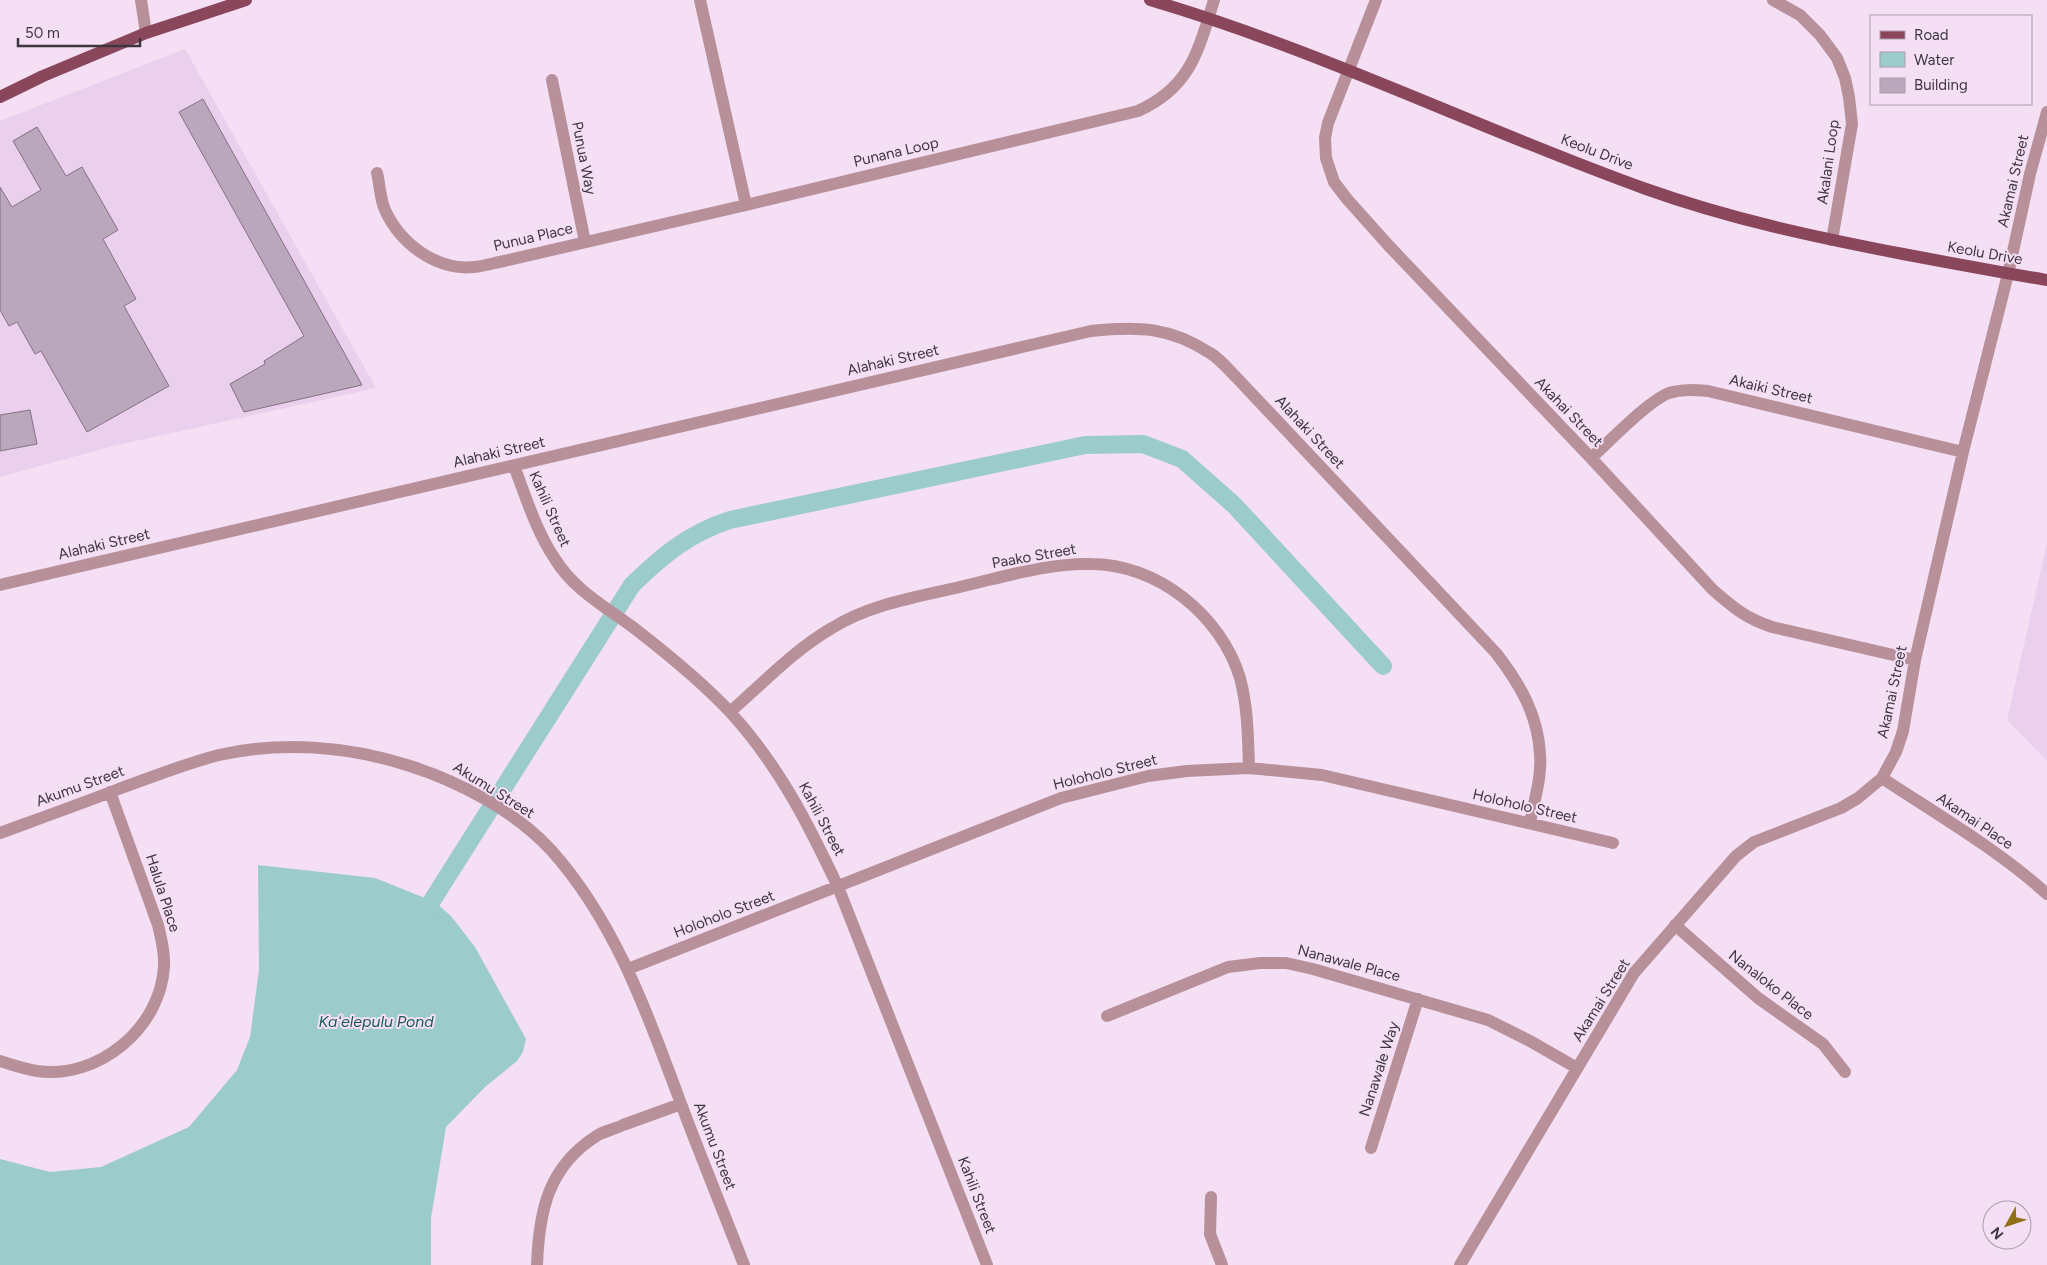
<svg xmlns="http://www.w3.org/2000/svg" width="2047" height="1265" viewBox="0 0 2047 1265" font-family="Figtree,sans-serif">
  <rect width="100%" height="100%" fill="#f4dff5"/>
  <!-- built -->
  <path fill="#ead0ec" d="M185,49L376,388L113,446L0,477V121Z
    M2047,543V761L2007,720Z"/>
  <!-- water -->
  <path fill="#9ccbcc" d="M258,865L375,878L435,902L451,916L475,947L526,1039L523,1052L517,1061L485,1087L446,1127L431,1218V1265H0V1159L50,1172L101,1167L189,1127L237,1070L250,1037L259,970Z"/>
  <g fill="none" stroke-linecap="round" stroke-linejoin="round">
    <!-- canal -->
    <path stroke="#9ccbcc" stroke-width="18" d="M421,918L632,585C662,556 689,533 730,520L1085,445L1143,444L1182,459L1234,505L1383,666"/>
  </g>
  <!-- building -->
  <path fill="#bba7bc" stroke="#847185" d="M203,99L327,322L362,385L244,412L230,384L265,364L264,361L304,336L179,112Z
    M37,127L66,176L82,167L118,230L103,239L136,299L124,306L169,386L87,432L41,351L35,354L17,322L9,326L0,310V187L12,207L41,190L13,141Z
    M30,410L37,444L0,451V415Z"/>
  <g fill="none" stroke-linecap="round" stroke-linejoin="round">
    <!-- minor -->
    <path stroke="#b8909a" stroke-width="12" d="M141,0L146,33
      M700,0L746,205L1138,111C1191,87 1198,51 1214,0
      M1376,0L1328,123L1325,138L1326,158L1334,182L1347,199L1389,246L1591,458L1713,590C1734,608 1745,618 1772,627L1915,660
      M1773,0L1800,15L1820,35L1837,58L1845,78L1849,97L1852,124L1832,240
      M552,80L585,242
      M377,173C380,185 380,199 385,210C400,243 436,271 474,267C484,266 494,263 504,261L746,205
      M1591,458C1609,442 1648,401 1669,393C1682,389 1695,390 1708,391L1963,452
      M514,466C526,497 536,531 555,559C574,590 606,607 634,628C665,652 705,685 731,713C779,766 808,823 838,887L987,1265
      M0,585L1091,331C1138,326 1170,327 1210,353C1220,359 1228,369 1236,377L1496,653C1520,684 1538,715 1540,754C1542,777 1534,801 1530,823
      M730,712C763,683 794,650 832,628C874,602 925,596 972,584C1010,575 1051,563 1091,564C1157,564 1221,615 1240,678C1248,708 1248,738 1249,768
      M1882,778C1938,815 1997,849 2047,894
      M0,833C41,818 83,803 124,787C155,776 187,763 219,755C281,741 347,746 407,765C458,781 514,810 551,850C613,919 645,1007 677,1093C698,1150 722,1208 744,1265
      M1675,925L1758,998L1823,1044L1845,1072
      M628,969L1061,798L1148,776L1187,771L1249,768L1322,775L1613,843
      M1107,1016L1228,967L1260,963H1286L1313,969L1488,1020L1530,1041L1577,1068
      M0,1061C12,1065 24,1069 37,1071C98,1080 161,1028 164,966C165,952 161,938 158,925L110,792
      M1371,1148L1418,999
      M1211,1197L1210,1234L1222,1265
      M537,1265C539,1211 548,1166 598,1135C605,1131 615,1129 623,1125C642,1118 662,1111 681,1104
      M1460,1265L1634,973L1736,856L1754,842L1841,808L1858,798L1882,778L1896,752L1903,731L1915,660L1963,452L2008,274L2030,174L2047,112"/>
    <!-- major -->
    <path stroke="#8a475c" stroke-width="12" d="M1150,0C1320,50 1479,129 1646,189C1730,219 1815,237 1903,254C1951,263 1999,272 2047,280
      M0,97L43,76L146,33L246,0"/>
  </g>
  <g text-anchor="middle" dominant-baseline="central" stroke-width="4" stroke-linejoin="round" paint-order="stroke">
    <!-- street labels -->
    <g font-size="15" fill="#3e363f" stroke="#f4dff5">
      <text transform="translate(896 152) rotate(-13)">Punana Loop</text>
      <text transform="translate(1597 152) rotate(21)">Keolu Drive</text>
      <text transform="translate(584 158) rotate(79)">Punua Way</text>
      <text transform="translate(1828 162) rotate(-82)">Akalani Loop</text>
      <text transform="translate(2013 181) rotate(-77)">Akamai Street</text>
      <text transform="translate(533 237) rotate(-13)">Punua Place</text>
      <text transform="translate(1985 253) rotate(10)">Keolu Drive</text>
      <text transform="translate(893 360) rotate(-13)">Alahaki Street</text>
      <text transform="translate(1771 389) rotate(13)">Akaiki Street</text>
      <text transform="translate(1569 412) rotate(46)">Akahai Street</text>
      <text transform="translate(1310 432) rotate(47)">Alahaki Street</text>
      <text transform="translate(499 452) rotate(-13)">Alahaki Street</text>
      <text transform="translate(550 509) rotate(66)">Kahili Street</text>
      <text transform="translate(104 544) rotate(-13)">Alahaki Street</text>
      <text transform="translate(1034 556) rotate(-10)">Paako Street</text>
      <text transform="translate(1892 692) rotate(-78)">Akamai Street</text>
      <text transform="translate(1105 772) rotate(-14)">Holoholo Street</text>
      <text transform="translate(80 786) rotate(-20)">Akumu Street</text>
      <text transform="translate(494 790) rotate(32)">Akumu Street</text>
      <text transform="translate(1525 806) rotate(13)">Holoholo Street</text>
      <text transform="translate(822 819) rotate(62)">Kahili Street</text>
      <text transform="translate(1975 821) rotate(34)">Akamai Place</text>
      <text transform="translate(163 893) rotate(72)">Halula Place</text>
      <text transform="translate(724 914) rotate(-21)">Holoholo Street</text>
      <text transform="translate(1349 963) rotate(15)">Nanawale Place</text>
      <text transform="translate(1771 985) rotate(38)">Nanaloko Place</text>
      <text transform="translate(1601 1000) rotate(-58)">Akamai Street</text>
      <text transform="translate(1379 1069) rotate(-72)">Nanawale Way</text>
      <text transform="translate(715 1146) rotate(69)">Akumu Street</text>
      <text transform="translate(977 1195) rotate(69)">Kahili Street</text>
    </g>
    <!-- water labels -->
    <g font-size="16" font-style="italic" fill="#17595a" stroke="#f4dff5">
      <text x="376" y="1021">Kaʻelepulu Pond</text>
    </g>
  </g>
  <!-- legend -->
  <rect x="1870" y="15" width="162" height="90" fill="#f4dff5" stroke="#ab9bac"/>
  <rect x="1880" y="31" width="25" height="8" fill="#8a475c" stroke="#ab9bac"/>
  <text x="1914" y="40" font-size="15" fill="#3e363f">Road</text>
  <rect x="1880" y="52" width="25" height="15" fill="#9ccbcc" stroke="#ab9bac"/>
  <text x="1914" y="65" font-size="15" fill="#3e363f">Water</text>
  <rect x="1880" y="78" width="25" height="15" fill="#bba7bc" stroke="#ab9bac"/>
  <text x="1914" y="90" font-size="15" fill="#3e363f">Building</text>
  <!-- north arrow -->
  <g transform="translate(2007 1225) rotate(230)"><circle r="24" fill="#f4dff5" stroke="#ab9bac"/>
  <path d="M0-4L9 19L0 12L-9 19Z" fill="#927017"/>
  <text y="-8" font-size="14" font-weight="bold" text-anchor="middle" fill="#3e363f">N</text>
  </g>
  <!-- scale -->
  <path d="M18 38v8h122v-8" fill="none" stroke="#3e363f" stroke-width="2.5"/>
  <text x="25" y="38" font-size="15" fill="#3e363f" stroke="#f4dff5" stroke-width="4" paint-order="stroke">50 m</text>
</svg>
